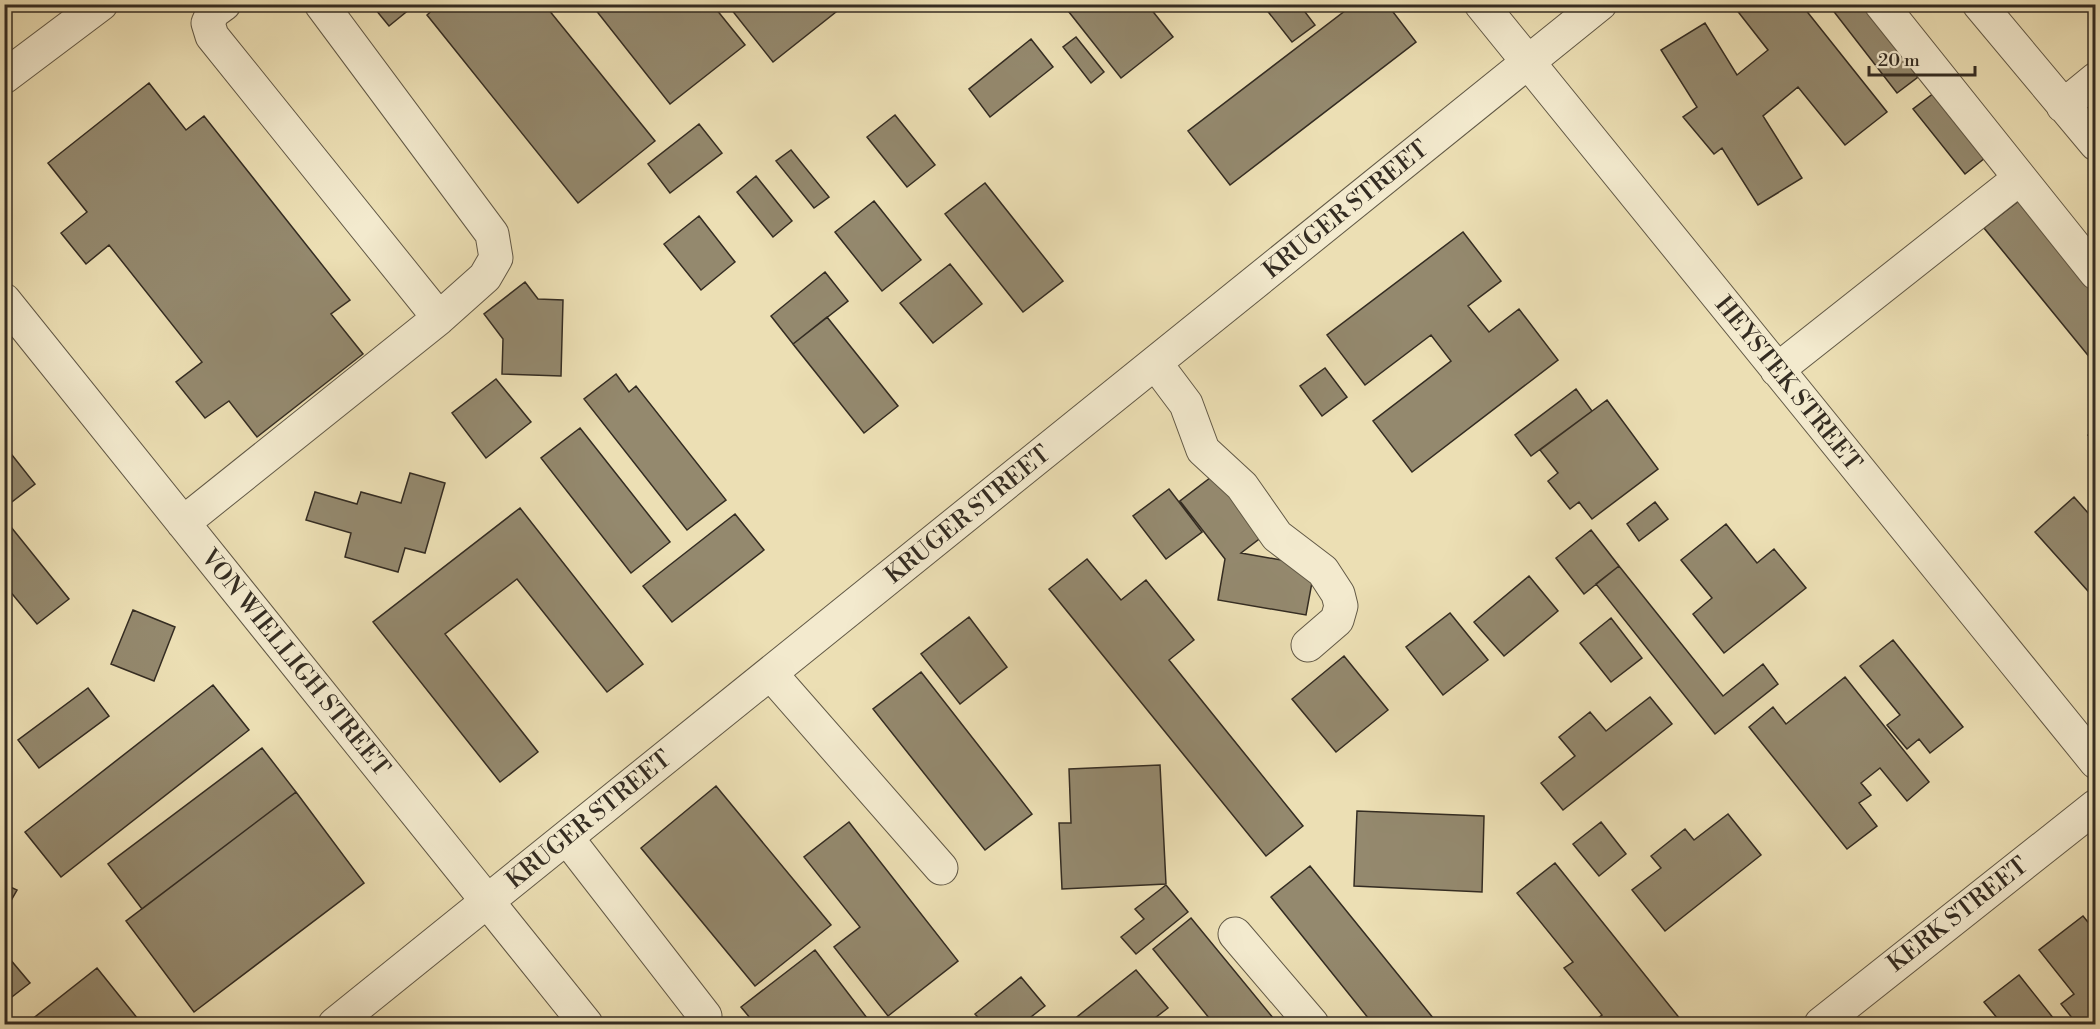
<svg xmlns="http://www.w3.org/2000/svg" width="2100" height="1029" viewBox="0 0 2100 1029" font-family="'Libre Bodoni',serif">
  <rect width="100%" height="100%" fill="#ecdfb4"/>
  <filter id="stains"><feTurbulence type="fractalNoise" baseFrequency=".00333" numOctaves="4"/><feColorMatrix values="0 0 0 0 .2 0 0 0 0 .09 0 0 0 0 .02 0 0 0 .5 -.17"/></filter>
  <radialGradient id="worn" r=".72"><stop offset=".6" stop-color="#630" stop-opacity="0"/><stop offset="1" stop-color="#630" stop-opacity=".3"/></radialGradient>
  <!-- building -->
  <path fill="#94896e" stroke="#342c22" stroke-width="1.5" d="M371,4H416L389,26Z
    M439,4H544L655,141L578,203L427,15Z
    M591,4H712L745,45L670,104Z
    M727,4H846L773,62Z
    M1078,4H1147L1173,37L1121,78L1069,12Z
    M1262,4H1299L1315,25L1292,42Z
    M1354,4H1387L1416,42L1230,185L1188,131Z
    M1732,4H1801L1887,112L1845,145L1798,87L1763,116L1802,178L1758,205L1722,148L1714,154L1683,117L1697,107L1661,50L1705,23L1737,75L1768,50Z
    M1828,4H1862L1918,77L1897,93Z
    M1076,37L1104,72L1091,83L1063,47Z
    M1031,39L1053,67L990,117L969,89Z
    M149,83L186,130L204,116L350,300L331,314L363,354L257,437L229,401L205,418L176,382L202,362L109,245L86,264L61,233L87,212L48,163Z
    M1934,93L1985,158L1965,174L1913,109Z
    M895,115L935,165L907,187L867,137Z
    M699,124L722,153L670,193L648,164Z
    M791,150L829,197L814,208L776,161Z
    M756,176L792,221L773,237L737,192Z
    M985,183L1063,281L1023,312L945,214Z
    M2020,200L2096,293V356L2091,359L1984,228Z
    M874,201L921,260L882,291L835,232Z
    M699,216L735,262L701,290L664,244Z
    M1463,232L1501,281L1468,306L1489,332L1519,309L1558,360L1412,472L1373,421L1451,361L1431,335L1365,385L1327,335Z
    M950,264L982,304L933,343L900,303Z
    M825,272L848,301L793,344L771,316Z
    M525,282L538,299L563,300L561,376L502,374L503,339L484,314Z
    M827,317L898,406L864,433L793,344Z
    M1325,368L1347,397L1322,416L1300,386Z
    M616,374L629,392L636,386L726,500L687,530L584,399Z
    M496,379L531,422L486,458L452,413Z
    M1576,389L1592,411L1531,456L1515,435Z
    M1607,400L1658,469L1592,519L1579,502L1570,509L1548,481L1558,473L1540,450Z
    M580,428L670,542L631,573L541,458Z
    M2096,429V444L2088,435Z
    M12,455L35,484L4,508V461Z
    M1219,471L1267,533L1241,553L1315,566L1306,615L1218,600L1225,559L1180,501Z
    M410,473L445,483L425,553L405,548L398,572L345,557L351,533L306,520L315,492L357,504L361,492L401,503Z
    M1169,489L1202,532L1166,559L1133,516Z
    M2074,497L2096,522V600L2035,532Z
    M1655,502L1668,519L1639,541L1627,524Z
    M520,508L643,664L607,692L517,579L445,634L538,752L500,782L373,622Z
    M735,514L764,550L672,622L643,586Z
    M1726,524L1757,563L1774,549L1806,588L1724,653L1693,614L1712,598L1681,560Z
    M11,527L69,599L37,624L4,584V532Z
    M1591,530L1619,566L1584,594L1556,558Z
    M1087,559L1121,600L1146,580L1194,640L1169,660L1303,826L1266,856L1049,589Z
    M1619,566L1723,696L1763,664L1778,684L1715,734L1596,584Z
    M1529,576L1558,611L1504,656L1474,622Z
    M133,610L175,627L154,681L111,664Z
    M1450,613L1488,660L1443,695L1406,647Z
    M969,617L1007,667L960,704L921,654Z
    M1611,618L1642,658L1611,682L1580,643Z
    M1893,640L1963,727L1930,753L1919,739L1907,749L1887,725L1900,715L1860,666Z
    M1344,656L1388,710L1336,752L1292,699Z
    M921,672L1032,814L985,850L873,709Z
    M1845,677L1929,782L1907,801L1880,768L1861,783L1871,795L1859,803L1877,826L1847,849L1749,727L1773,707L1786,724Z
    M213,685L249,730L61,877L25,832Z
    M88,688L109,716L39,768L18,740Z
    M1650,697L1672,724L1563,810L1541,783L1575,756L1559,737L1590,712L1606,731Z
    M262,748L296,792L142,909L108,864Z
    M1160,765L1166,884L1062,889L1059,823H1071L1069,769Z
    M716,786L831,925L755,986L641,848Z
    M296,792L364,883L194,1012L126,921Z
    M1357,811L1484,816L1482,892L1354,886Z
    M1728,814L1761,855L1665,931L1632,890L1661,868L1651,856L1685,829L1694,840Z
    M849,822L958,961L888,1016L834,947L860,927L804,857Z
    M1601,822L1626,854L1599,876L1573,844Z
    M1555,863L1681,1020L1675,1024H1590L1602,1015L1564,968L1573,962L1517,893Z
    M1310,866L1438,1024H1373L1271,897Z
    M4,884L17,890L4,913Z
    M1166,885L1188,912L1136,954L1121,937L1144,919L1135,909Z
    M2083,916L2096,932V1024H2077L2061,1004L2074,994L2039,950Z
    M1191,918L1278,1024H1214L1153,949Z
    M815,950L867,1018L859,1024H755L741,1007Z
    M4,952L30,983L4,1003Z
    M97,968L138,1019L131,1024H35L31,1020Z
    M1136,970L1168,1008L1147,1024H1068Z
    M2019,975L2058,1024H2002L1984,1002Z
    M1021,977L1045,1006L1022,1024H984L975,1014Z"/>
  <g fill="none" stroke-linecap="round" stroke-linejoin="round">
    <defs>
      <path id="minor" d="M224,4L213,12L208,23L212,36L439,318
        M1481,4L2096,762
        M1881,4L2096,273
        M1979,4L2096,144
        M4,77L101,4
        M2063,106L2096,79
        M4,300L586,1024
        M1156,364L1186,404L1203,450L1242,486L1277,536L1323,571L1338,594L1341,606L1337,620L1308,645
        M1777,370L2020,178
        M183,523L439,318L485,277L496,258L492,234L321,4
        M771,674L941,868
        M567,838L705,1016
        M1235,934L1312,1024
        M335,1024L1600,4
        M1821,1024L2096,806"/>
    </defs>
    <!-- minor casing -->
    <use href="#minor" stroke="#625946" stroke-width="35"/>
    <!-- minor -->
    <use href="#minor" stroke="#f3eace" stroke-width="33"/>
  </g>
  <g text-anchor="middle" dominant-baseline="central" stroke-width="4.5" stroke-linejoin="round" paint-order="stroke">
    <!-- street labels -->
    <g font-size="24" fill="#342c22" stroke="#f3eace">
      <text transform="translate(1346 210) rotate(-39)">KRUGER STREET</text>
      <text transform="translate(1788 384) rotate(51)">HEYSTEK STREET</text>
      <text transform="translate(968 515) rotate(-39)">KRUGER STREET</text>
      <text transform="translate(295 663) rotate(51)">VON WIELLIGH STREET</text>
      <text transform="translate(589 820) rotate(-39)">KRUGER STREET</text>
      <text transform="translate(1958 915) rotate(-38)">KERK STREET</text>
    </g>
  </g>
  <!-- margin -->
  <rect width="2100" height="1029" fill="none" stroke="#ecdfb4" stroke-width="24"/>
  <rect x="6" y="6" width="2088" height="1017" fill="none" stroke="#342c22" stroke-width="3"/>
  <rect x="12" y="12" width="2076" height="1005" fill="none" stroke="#342c22" stroke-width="1.5"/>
  <!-- scale -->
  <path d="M1869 66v9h106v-9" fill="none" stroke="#342c22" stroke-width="3"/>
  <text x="1878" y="66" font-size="18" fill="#342c22" stroke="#f3eace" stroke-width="4.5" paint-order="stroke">20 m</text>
  <rect width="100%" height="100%" filter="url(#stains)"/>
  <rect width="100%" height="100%" fill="url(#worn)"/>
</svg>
